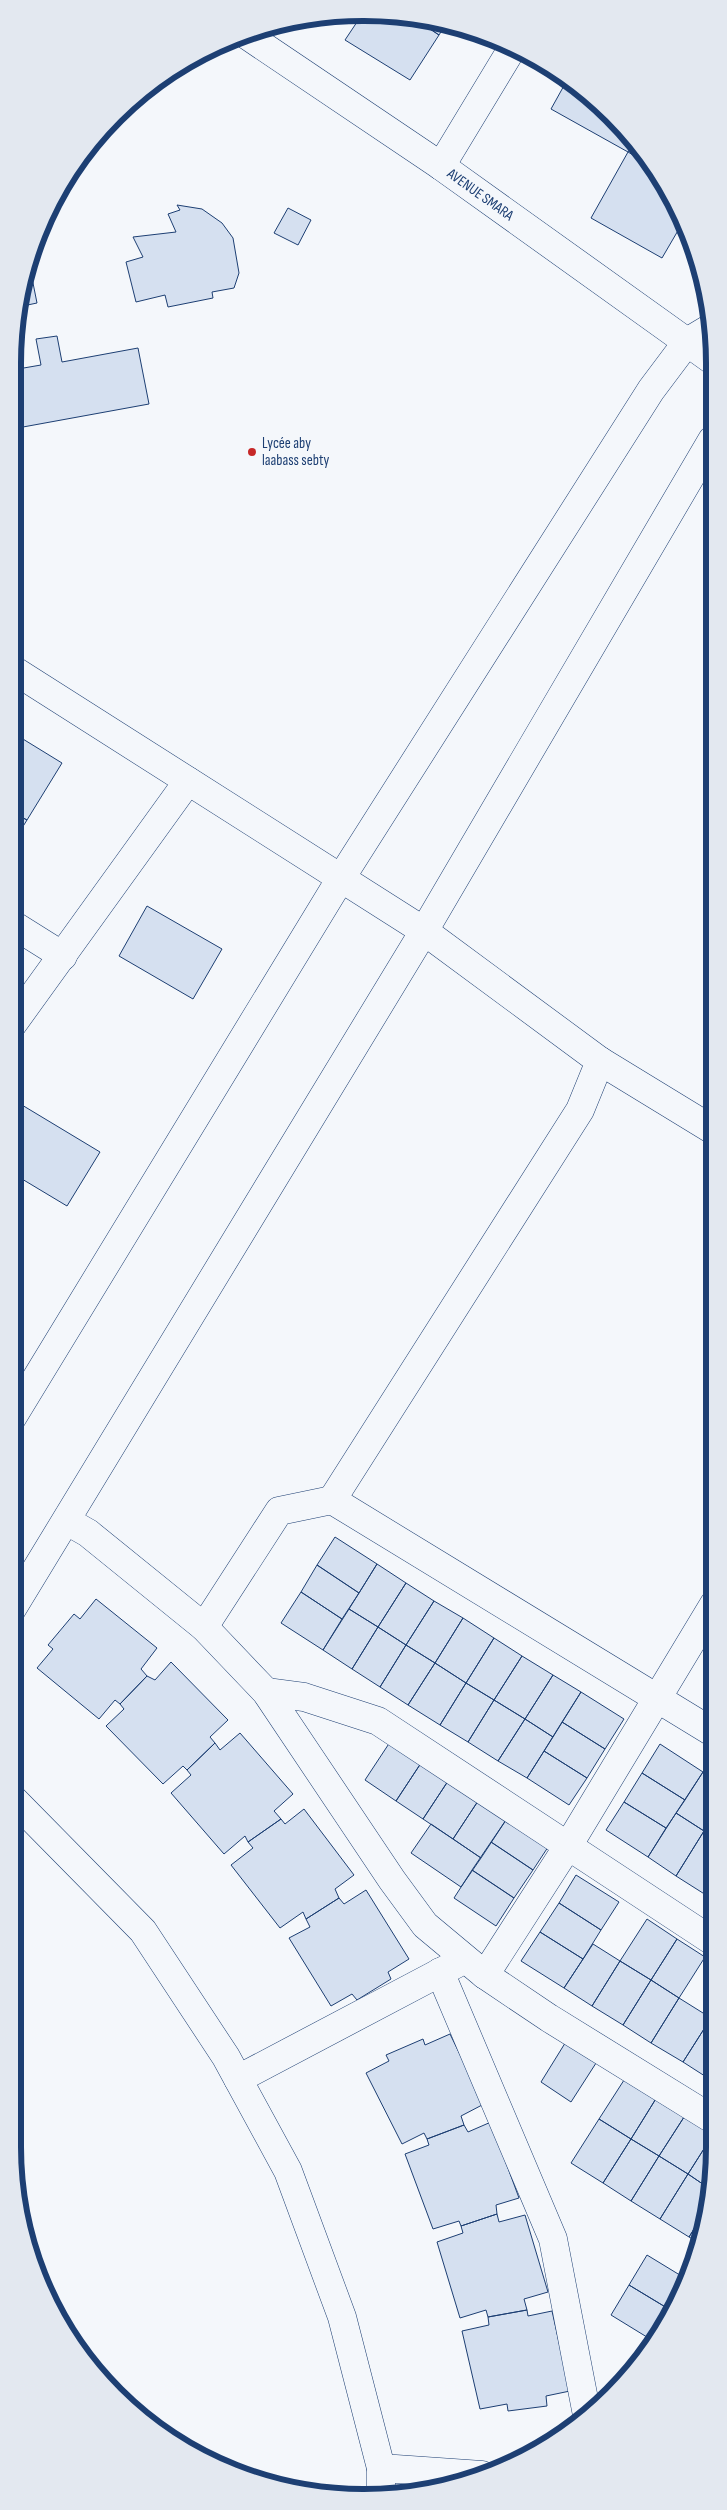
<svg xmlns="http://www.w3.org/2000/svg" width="727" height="2510" viewBox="0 0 727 2510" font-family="'Sofia Sans Condensed',sans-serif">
  <rect width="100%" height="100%" fill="#f4f7fb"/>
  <!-- building -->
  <path fill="#d5e0f0" stroke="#1d3f73" d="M363,13L412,17L439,35L410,80L345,40Z
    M412,17L432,19L446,24L439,35Z
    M566,82L612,116L633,145L628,152L551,109Z
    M628,152L645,162L678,209L683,222L662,258L591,218Z
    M177,205L202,209L222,223L233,238L239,273L234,288L212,292L213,298L168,307L165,295L136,302L126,262L143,257L133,237L176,232L168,214L180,210Z
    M288,208L311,220L298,245L274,233Z
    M29,263L37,303L18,307L19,295Z
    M57,336L62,362L138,348L149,404L12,429V370L41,365L36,339Z
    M18,736L62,763L27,820L12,812V745Z
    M12,812L27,820L12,844Z
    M147,906L222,949L193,999L119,956Z
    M12,1099L100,1152L67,1206L12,1173Z
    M335,1537L377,1564L359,1593L317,1565Z
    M377,1564L406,1583L378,1627L349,1609Z
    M317,1565L359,1593L342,1619L301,1592Z
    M406,1583L434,1601L406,1645L378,1627Z
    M301,1592L342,1619L323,1650L281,1623Z
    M96,1599L157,1648L141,1669L147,1676L120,1704L115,1700L99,1719L37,1668L53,1649L48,1645L74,1614L80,1619Z
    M434,1601L463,1618L435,1663L406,1645Z
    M349,1609L378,1627L352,1669L323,1650Z
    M463,1618L494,1638L466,1683L435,1663Z
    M378,1627L406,1645L380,1687L352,1669Z
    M494,1638L522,1656L494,1700L466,1683Z
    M406,1645L435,1663L408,1705L380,1687Z
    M522,1656L553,1675L525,1719L494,1700Z
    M171,1662L228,1720L210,1737L215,1743L187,1770L183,1766L163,1784L106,1726L124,1709L120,1704L147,1676L155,1680Z
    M435,1663L466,1683L440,1725L408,1705Z
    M553,1675L581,1692L553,1737L525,1719Z
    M466,1683L494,1700L468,1742L440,1725Z
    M581,1692L624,1719L605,1749L562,1722Z
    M494,1700L525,1719L498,1761L468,1742Z
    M525,1719L553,1737L527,1778L498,1761Z
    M562,1722L605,1749L587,1778L544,1751Z
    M240,1733L293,1794L274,1811L281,1819L248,1842L245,1836L224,1854L171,1793L191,1775L187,1770L215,1743L220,1750Z
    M394,1736L425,1757L396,1801L365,1780Z
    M660,1744L703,1772L685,1800L642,1773Z
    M544,1751L587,1778L569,1805L527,1778Z
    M425,1757L452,1775L423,1819L396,1801Z
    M703,1772L714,1779V1816L704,1831L676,1813Z
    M642,1773L685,1800L666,1828L624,1802Z
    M452,1775L482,1795L453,1839L423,1819Z
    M482,1795L510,1814L481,1858L453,1839Z
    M624,1802L666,1828L648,1857L606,1830Z
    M304,1809L354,1875L335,1889L339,1898L306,1919L303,1912L280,1928L231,1865L253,1848L248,1842L281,1819L285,1824Z
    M676,1813L704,1831L676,1876L648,1857Z
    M510,1814L552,1841L533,1870L491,1842Z
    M714,1816V1837L704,1831Z
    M431,1824L481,1858L461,1887L411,1853Z
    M704,1831L714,1837V1883L706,1895L676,1876Z
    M491,1842L533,1870L514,1898L472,1870Z
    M472,1870L514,1898L496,1926L454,1898Z
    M576,1875L619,1902L601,1930L559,1903Z
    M714,1883V1899L706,1895Z
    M366,1890L409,1959L388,1972L391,1979L357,2000L352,1994L331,2006L289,1938L310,1927L306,1919L339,1898L344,1904Z
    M559,1903L601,1930L583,1959L540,1932Z
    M647,1919L677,1939L651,1980L620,1961Z
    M540,1932L583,1959L564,1988L521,1961Z
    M677,1939L705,1957L679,1998L651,1980Z
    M593,1944L620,1961L592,2006L564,1988Z
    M620,1961L651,1980L623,2025L592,2006Z
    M651,1980L679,1998L651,2043L623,2025Z
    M679,1998L711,2018L683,2062L651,2043Z
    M711,2018L714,2020V2075L711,2080L683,2062Z
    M450,2034L484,2104L461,2116L464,2125L427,2139L424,2133L402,2144L366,2073L389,2061L386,2055L423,2039L425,2045Z
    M567,2040L598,2060L571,2102L541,2082Z
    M626,2077L657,2097L631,2139L599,2119Z
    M657,2097L686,2114L659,2156L631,2139Z
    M686,2114L714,2133L688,2174L659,2156Z
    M599,2119L631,2139L603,2183L571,2163Z
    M491,2122L519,2198L496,2205L497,2214L461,2226L459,2221L433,2229L405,2154L429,2145L427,2139L464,2125L468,2132Z
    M714,2133V2146L710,2189L688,2174Z
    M631,2139L659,2156L631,2201L603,2183Z
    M659,2156L688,2174L660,2219L631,2201Z
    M688,2174L710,2189L709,2205L689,2237L660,2219Z
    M709,2205L708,2215L699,2243L689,2237Z
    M497,2214L499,2222L525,2215L548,2292L524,2299L527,2310L488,2317L486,2310L460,2318L437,2242L463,2233L461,2226Z
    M647,2255L688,2280L672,2311L629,2285Z
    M629,2285L672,2311L655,2342L611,2315Z
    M527,2310L528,2316L552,2311L570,2391L546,2396L547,2406L508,2411L507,2404L480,2409L462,2331L489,2325L488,2317Z"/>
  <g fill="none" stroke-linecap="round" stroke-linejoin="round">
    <defs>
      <g id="minor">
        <path id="s1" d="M245,34L441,166L712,360"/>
        <path d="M441,166L513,47"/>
        <path d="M12,669L424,931L600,1061L713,1130"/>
        <path d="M12,924L63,956"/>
        <path d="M12,1025L188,781"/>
        <path d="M12,1418L341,878L651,390L687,342L712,327"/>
        <path d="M332,1500L580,1110L600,1061"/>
        <path d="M67,1521L88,1533L204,1627L266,1692L392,1880L425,1925L485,1975L549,2018L714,2120"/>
        <path d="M12,1609L424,931L712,440"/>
        <path d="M204,1627L279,1511L332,1500L714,1733"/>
        <path d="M266,1692L304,1697L378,1721L714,1942"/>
        <path d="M12,1798L143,1931L226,2057L288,2171L342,2317L381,2468V2493"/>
        <path d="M440,1972L553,2239L587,2415"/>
        <path d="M485,1975L568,1846L714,1604"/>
        <path d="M238,2079L456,1964"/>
        <path d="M381,2468L482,2475"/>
      </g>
    </defs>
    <!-- minor casing -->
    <use href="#minor" stroke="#1d3f73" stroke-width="29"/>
    <!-- minor -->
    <use href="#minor" stroke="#f4f7fb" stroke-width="28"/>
  </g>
  <!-- markers -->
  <circle fill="#c62828" stroke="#f4f7fb" stroke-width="2" cx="252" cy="452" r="5"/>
  <g text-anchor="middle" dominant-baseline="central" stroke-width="4" stroke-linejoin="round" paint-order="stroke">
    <!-- street labels -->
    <g font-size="15" fill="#1d3f73" stroke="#f4f7fb">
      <text stroke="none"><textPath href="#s1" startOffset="285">AVENUE SMARA</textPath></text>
    </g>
    <!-- poi labels -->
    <g font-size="15" fill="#1d3f73" stroke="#f4f7fb" text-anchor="start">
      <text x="262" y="443">Lycée aby<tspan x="262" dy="17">laabass sebty</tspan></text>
    </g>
  </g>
  <!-- crop -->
  <path d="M0 0H727V2510H0ZM363 21H364A342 342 0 0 1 706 363V2147A342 342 0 0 1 364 2489H363A342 342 0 0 1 21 2147V363A342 342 0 0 1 363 21Z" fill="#e3e8f0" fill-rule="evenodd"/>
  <path fill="none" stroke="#1d3f73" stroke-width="6" d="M363 21H364A342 342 0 0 1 706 363V2147A342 342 0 0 1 364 2489H363A342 342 0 0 1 21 2147V363A342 342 0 0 1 363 21Z"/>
</svg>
